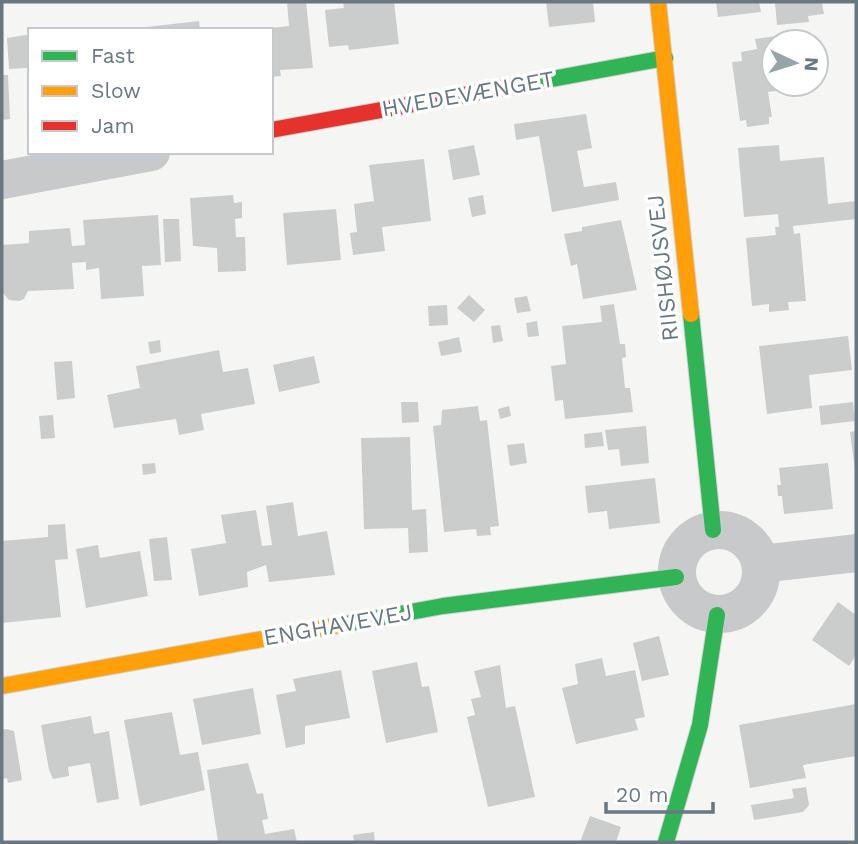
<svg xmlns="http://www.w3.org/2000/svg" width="858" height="844" viewBox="0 0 858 844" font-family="'Work Sans',sans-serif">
  <rect width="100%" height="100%" fill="#f5f5f4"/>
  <!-- building -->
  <path fill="#cbcdcd" d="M287,2H306L313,68L280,70L281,76L271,77V28L289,26Z
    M343,2H394L399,44L349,50L348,45L329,47L325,10L344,8Z
    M546,2H593L595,22L549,27Z
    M716,2H759L761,12L718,17Z
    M791,2L822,3L824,14L808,16L809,22L777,25L775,3Z
    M199,21L200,30H139L138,28Z
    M803,32L804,42H774V84L813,86L768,92L772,117H769V124L747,127L746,120L740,121L732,62L742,61L741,52L757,49L755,39Z
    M25,35H30V75L27,68L9,69L7,38Z
    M2,75H8L10,119L2,120Z
    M586,114L592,148L577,151L584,187L616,182L619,200L552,212L539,136L516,140L514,124Z
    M474,145L480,175L453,180L448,150Z
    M779,145L780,161L824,157L828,204L856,201V219L793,226L794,234L800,233L806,301L788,302L789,310L769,312V304L752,306L746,238L776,235L775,227H779L778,214L744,217L738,148Z
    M424,159L431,221L382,227L385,251L353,255L350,233L357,232L354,204L374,201L369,165Z
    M233,195L234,203L242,202V218L235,219L236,237H245L246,271L218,272L217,248L193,246L190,198Z
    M483,195L486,214L472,217L468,198Z
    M336,209L341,260L287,265L283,213Z
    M158,215L161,265L142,266L144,296L101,299L99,268L86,270V262L72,263L74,289L28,291L24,299L19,301L9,300L2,292V245L29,243V231L70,228L72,246L85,245L83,220Z
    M163,219H179L181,261L165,262Z
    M621,220L637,290L583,299L577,264L571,266L564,234L582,231V227Z
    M469,295L485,310L474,322L457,308Z
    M527,296L531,311L517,313L514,298Z
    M614,304L620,344H625L626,357L622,358L625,388H630L633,412L565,419L563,400L555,401L551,366L566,364L562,326L602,322L600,306Z
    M447,305L448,325L429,326L428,306Z
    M537,321L539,336L528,337L526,323Z
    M500,325L503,341L493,343L491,326Z
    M848,336L852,370L809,375L812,408L767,414L759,346Z
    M459,337L462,352L441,356L438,342Z
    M160,340L161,352L150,354L148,342Z
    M219,350L223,372L248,368L255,404L201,414L204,430L179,435L176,419L114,428L107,395L140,388L136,366Z
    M314,356L320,383L279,392L273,365Z
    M72,361L75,398L57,400L54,362Z
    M401,402H418L419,422L402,423Z
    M853,402L855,421L821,425L819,406Z
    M478,406L480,421L487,420L499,526L490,527L491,535L477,536L476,529L444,532L433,426L441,425L442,410Z
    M509,406L511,416L500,419L498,409Z
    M53,415L55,438L41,439L39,416Z
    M646,426L649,463L621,466L619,449L608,450L605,430Z
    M856,431V470H855L850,432Z
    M602,432L604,446L585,448L584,434Z
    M410,437L412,510L426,509L428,552L409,553L408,528L364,529L361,438Z
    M524,443L527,463L510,466L507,445Z
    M155,463L156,473L143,475L142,464Z
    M828,463L833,509L784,514L782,496H778L777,485H781L779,468Z
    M655,478L660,523L609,529L607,511L588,513L585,486Z
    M293,502L298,536L327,531L335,575L269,582L266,565L247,572L248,587L199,596L191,549L226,543L221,515L256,510L262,546L272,545L266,506Z
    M65,524L68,559L55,560L61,617L2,623V541L48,537V525Z
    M167,537L172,580L154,581L149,539Z
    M98,545L100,558L140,551L148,596L86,608L76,549Z
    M838,602L856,615V655L849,666L812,640Z
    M659,636L669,675L642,681L633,643Z
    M602,658L606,676L635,670L645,717L635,719L638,730L576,744L562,688L578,684L575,664Z
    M417,662L422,687L429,686L438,732L386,743L372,671Z
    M500,665L506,708L515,706L535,797L488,807L467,717L475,715L471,699L481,697L474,671Z
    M341,670L350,718L305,726V744L286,748L276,695L296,691L293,679Z
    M253,688L261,734L202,745L193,699Z
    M856,704V756L803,765L806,778L750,788L739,725Z
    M172,712L180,755L198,752L205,790L140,806L124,720Z
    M91,716L94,734L109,731L119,799L97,803L90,763L68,767L69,776L53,779L49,770L41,725Z
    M6,729L14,731L22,780L8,783L7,778L2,779V730Z
    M248,763L257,794L263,793L268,819L262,820L265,834L294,829L297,842H218L207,770Z
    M806,787L809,805L803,812L754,820L751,805L794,798L792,789Z
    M590,816L621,827L616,842H580Z
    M374,832L375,842H354L353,835Z"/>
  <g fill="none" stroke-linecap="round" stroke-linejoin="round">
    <defs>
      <path id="fast" d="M514,86L665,58
        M691,314L713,530
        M340,625L443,606L676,577
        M666,842L700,725L717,615"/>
      <path id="slow" d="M658,2L691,314
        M2,686L340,625"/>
      <path id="jam" d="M271,130L514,86"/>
    </defs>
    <!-- fast casing -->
    <use href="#fast" stroke="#d1d2d2" stroke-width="18"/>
    <!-- slow casing -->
    <use href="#slow" stroke="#d1d2d2" stroke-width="18"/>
    <!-- jam casing -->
    <use href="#jam" stroke="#d1d2d2" stroke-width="18"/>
    <!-- street -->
    <path stroke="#c7c9ca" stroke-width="38" d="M2,180L151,152
      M677 572a42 42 0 1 1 84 0a42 42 0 1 1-84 0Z
      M761,564L856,553"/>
    <!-- fast -->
    <use href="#fast" stroke="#30b455" stroke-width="16"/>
    <!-- slow -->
    <use href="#slow" stroke="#ff9f0a" stroke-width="16"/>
    <!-- jam -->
    <use href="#jam" stroke="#e5322d" stroke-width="16"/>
  </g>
  <g text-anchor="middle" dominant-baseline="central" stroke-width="7" stroke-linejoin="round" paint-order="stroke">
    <!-- street labels -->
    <g font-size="23" fill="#687881" stroke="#fff">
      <text transform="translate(468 94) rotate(-10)">HVEDEVÆNGET</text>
      <text transform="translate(663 268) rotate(-96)">RIISHØJSVEJ</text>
      <text transform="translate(338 625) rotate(-10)">ENGHAVEVEJ</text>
    </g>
  </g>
  <!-- border -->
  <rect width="858" height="844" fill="none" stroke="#687881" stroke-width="7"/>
  <!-- legend -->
  <rect x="28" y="28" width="245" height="126" fill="#ffffff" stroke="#c3c9cd" stroke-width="2"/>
  <rect x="42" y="51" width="35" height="10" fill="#30b455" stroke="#c3c9cd" stroke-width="2"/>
  <text x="91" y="63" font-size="21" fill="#687881">Fast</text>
  <rect x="42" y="86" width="35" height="10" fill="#ff9f0a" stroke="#c3c9cd" stroke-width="2"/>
  <text x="91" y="98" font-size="21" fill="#687881">Slow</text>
  <rect x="42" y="121" width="35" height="10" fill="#e5322d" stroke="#c3c9cd" stroke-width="2"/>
  <text x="91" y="133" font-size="21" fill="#687881">Jam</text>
  <!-- north arrow -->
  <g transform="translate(795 63) rotate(94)"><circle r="33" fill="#ffffff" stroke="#c3c9cd" stroke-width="2"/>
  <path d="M0-5L12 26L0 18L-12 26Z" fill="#99a4a9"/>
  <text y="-10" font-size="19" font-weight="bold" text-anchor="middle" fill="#687881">N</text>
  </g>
  <!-- scale -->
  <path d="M606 802v10h107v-10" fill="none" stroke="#687881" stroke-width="3.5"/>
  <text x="616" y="802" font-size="21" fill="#687881" stroke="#ffffff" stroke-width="5" paint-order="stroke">20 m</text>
</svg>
